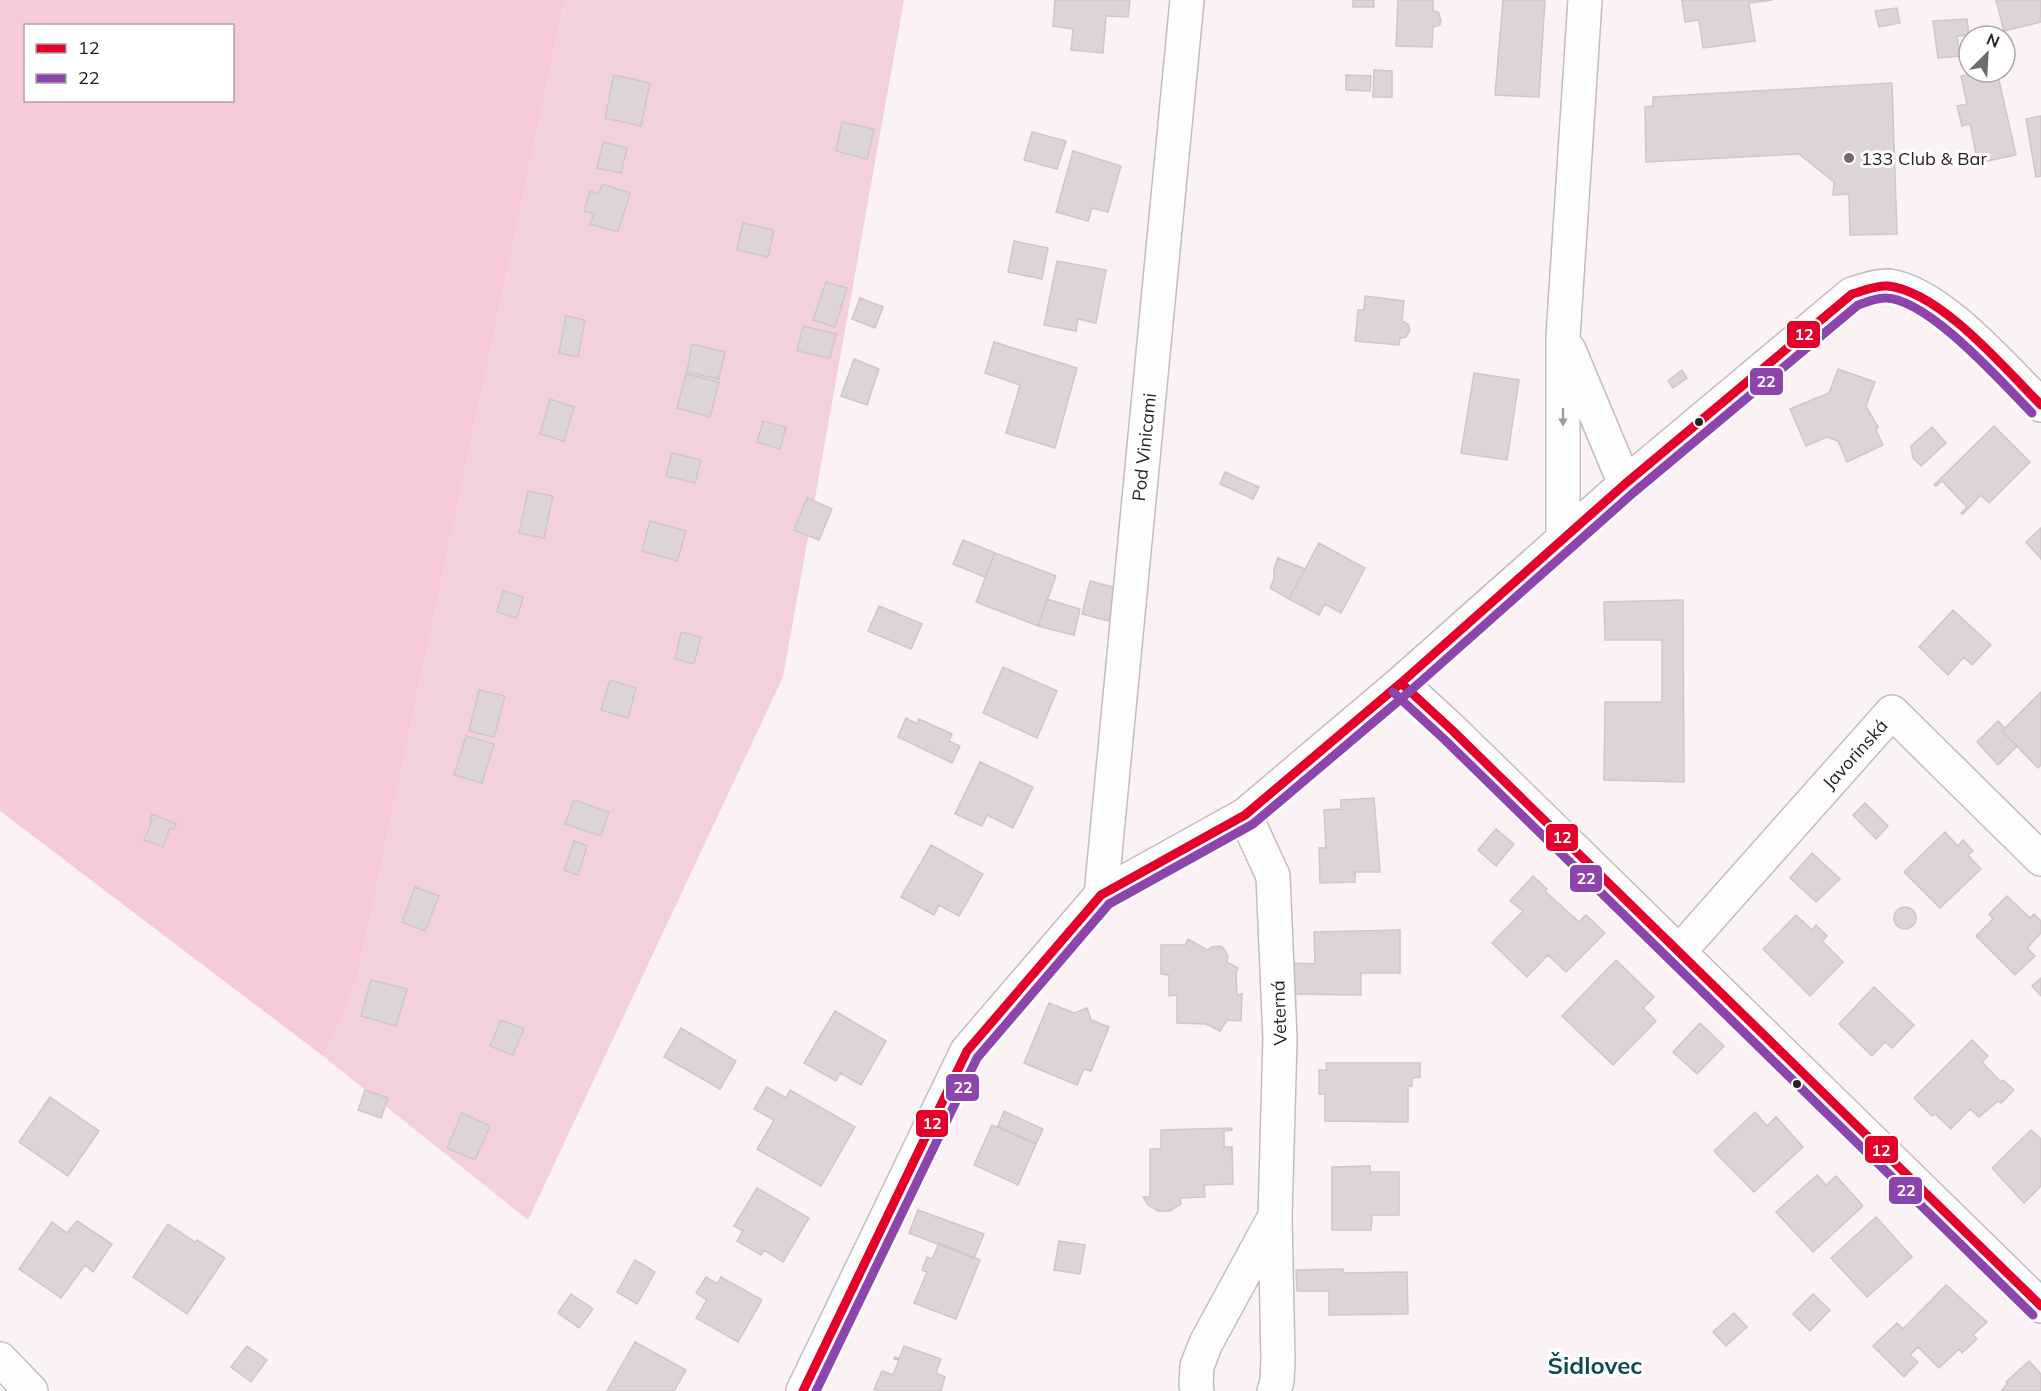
<svg xmlns="http://www.w3.org/2000/svg" width="2041" height="1391" viewBox="0 0 2041 1391" font-family="Mulish,sans-serif">
  <rect width="100%" height="100%" fill="#fbf2f5"/>
  <!-- green -->
  <path fill="#f2d0dc" d="M565,0H904L783,677L528,1220L323,1056L356,985Z"/>
  <!-- forest -->
  <path fill="#f7cadb" fill-rule="evenodd" d="M0,0H565L356,985L323,1056L0,811ZM26,26H232V100H26Z"/>
  <!-- building -->
  <path fill="#dcd4d7" stroke="#cec7c9" stroke-width="1.5" d="M1055,0H1130L1128,17L1106,16L1103,53L1071,50L1073,29L1053,26Z
    M1353,0H1374V7H1353Z
    M1398,0H1433V11L1438,12L1441,20L1440,25L1433,27L1432,47L1396,46Z
    M1503,0H1545L1539,97L1495,95Z
    M1682,0H1773L1749,3L1755,41L1703,48L1699,20L1685,22Z
    M1996,0H2041V22L2004,31Z
    M1897,8L1900,23L1879,27L1875,11Z
    M1967,19L1969,35L1957,36L1960,56L1938,58L1933,21Z
    M1374,70L1392,71V97H1373Z
    M1981,72H1997L2016,155L1978,163L1970,124L1962,126L1957,106L1967,104L1961,76Z
    M614,75L650,83L641,126L605,118Z
    M1346,75L1371,76L1370,91L1346,90Z
    M1892,83L1897,234L1850,235L1849,194L1833,195L1834,182L1799,154L1646,162L1645,107L1653,106V97Z
    M2041,116V176L2036,177L2026,119Z
    M842,122L874,129L867,159L836,151Z
    M1032,132L1066,141L1057,169L1024,160Z
    M603,142L627,148L621,173L597,168Z
    M1073,151L1121,166L1108,212L1092,208L1088,221L1056,212Z
    M602,184L630,193L618,232L590,224L594,214L584,211L590,191L599,194Z
    M743,223L774,230L768,257L737,250Z
    M1014,241L1048,248L1042,279L1008,272Z
    M1057,261L1106,270L1096,323L1078,319L1076,331L1044,325Z
    M826,282L847,288L835,327L813,320Z
    M1365,296L1404,301L1402,321L1408,324L1410,330L1406,337L1400,338L1399,345L1355,341L1358,310H1364Z
    M860,298L883,307L875,328L852,319Z
    M566,316L585,320L578,357L559,353Z
    M803,326L836,334L830,358L797,351Z
    M994,342L1077,368L1055,448L1006,433L1020,385L985,373Z
    M692,344L725,352L719,379L687,372Z
    M854,359L879,369L867,405L841,396Z
    M1838,369L1875,382L1866,406L1878,427L1876,430L1883,445L1847,462L1838,441L1827,437L1806,446L1790,409L1829,393Z
    M1682,370L1687,378L1673,388L1668,381Z
    M1474,373L1519,380L1507,460L1461,453Z
    M686,374L719,382L710,417L677,408Z
    M550,399L574,407L564,441L540,434Z
    M763,421L786,427L780,449L757,442Z
    M1994,426L2030,462L1989,503L1981,495L1963,514L1961,513L1967,507L1942,481L1936,486L1934,485Z
    M1932,427L1946,443L1921,466L1913,458L1911,446Z
    M672,453L701,460L695,483L666,476Z
    M1225,472L1259,487L1253,499L1220,484Z
    M528,491L553,496L544,538L519,533Z
    M807,498L832,509L819,540L794,530Z
    M650,521L686,531L677,561L642,551Z
    M2041,528V559L2026,542Z
    M963,540L995,553L985,577L953,564Z
    M1319,543L1365,568L1341,613L1325,604L1319,615L1289,599Z
    M995,553L1056,576L1038,626L976,602Z
    M1278,558L1305,569L1289,599L1270,588L1274,579V569Z
    M1090,581L1117,588L1108,621L1082,614Z
    M503,591L523,597L517,618L497,612Z
    M1047,599L1080,609L1074,635L1038,626Z
    M1683,600L1684,782L1604,780L1605,702H1662V640H1605L1604,602Z
    M879,606L922,624L911,649L868,631Z
    M1953,610L1991,645L1972,665L1964,657L1948,675L1919,647Z
    M681,632L701,637L694,664L675,659Z
    M1003,667L1057,691L1037,738L983,713Z
    M610,680L636,688L628,718L601,710Z
    M479,690L505,696L494,737L469,731Z
    M2041,692V765L2038,768L2002,731Z
    M906,718L917,724L919,719L952,734L949,741L960,746L952,763L898,737Z
    M1998,721L2005,728L2002,731L2017,746L1998,765L1977,742Z
    M466,736L494,744L482,783L454,775Z
    M980,762L1033,787L1013,828L987,815L982,826L955,814Z
    M1374,798L1380,872H1355V882L1320,883L1319,848H1326L1324,810L1341,809V800Z
    M574,800L609,812L601,836L565,824Z
    M1865,803L1888,826L1876,839L1853,815Z
    M152,814L176,824L174,829L170,828L163,847L144,840L152,820H150Z
    M1496,829L1514,844L1496,866L1478,850Z
    M1945,832L1958,846L1963,840L1973,851L1968,855L1981,869L1940,908L1904,872Z
    M574,841L587,846L578,875L564,870Z
    M931,845L983,874L959,916L939,905L934,915L901,897Z
    M1812,853L1840,879L1816,902L1790,878Z
    M1533,876L1547,889L1545,891L1579,922L1586,915L1605,933L1566,972L1548,955L1527,977L1492,943L1523,911L1510,901Z
    M415,887L439,896L425,931L402,922Z
    M2007,896L2030,918L2034,914L2041,921V933L2027,948L2035,956L2015,975L1976,936L1993,919L1989,914Z
    M1894 918a11 11 0 1 1 22 0a11 11 0 1 1-22 0Z
    M1796,915L1812,930L1816,925L1827,936L1822,941L1843,962L1810,996L1763,949Z
    M1400,930V973H1361V995L1293,994L1294,963L1315,964L1314,932Z
    M1188,939L1207,950L1212,947L1221,946L1225,950L1228,956L1227,962L1238,968L1236,973L1237,995L1242,994L1241,1021L1227,1020L1220,1031L1206,1024L1177,1023V995L1169,996V975L1161,974V945H1185Z
    M1616,960L1654,997L1643,1008L1656,1021L1613,1065L1562,1016Z
    M2041,978V996L2032,986Z
    M371,980L407,989L396,1026L361,1016Z
    M1874,987L1914,1025L1892,1048L1885,1042L1872,1056L1839,1024Z
    M1049,1003L1074,1013L1087,1008L1091,1020L1109,1027L1091,1071L1084,1069L1077,1085L1024,1063Z
    M835,1011L886,1041L861,1085L840,1073L836,1081L804,1063Z
    M501,1020L524,1029L513,1055L490,1046Z
    M1700,1023L1724,1046L1697,1074L1673,1052Z
    M681,1028L736,1061L720,1089L664,1057Z
    M1972,1040L1988,1056L1982,1062L2001,1082L2003,1080L2014,1090L2001,1103L1998,1101L1979,1117L1970,1109L1951,1129L1935,1114L1932,1116L1914,1098Z
    M1326,1063H1420V1077L1412,1078V1086H1408V1122L1325,1121V1094H1319V1070H1327Z
    M767,1087L786,1098L790,1090L855,1127L821,1186L757,1149L774,1120L754,1109Z
    M365,1090L388,1098L381,1118L358,1110Z
    M50,1097L99,1131L68,1176L19,1142Z
    M1004,1111L1043,1129L1036,1144L998,1126Z
    M1755,1112L1767,1126L1776,1117L1803,1147L1754,1192L1714,1151Z
    M462,1113L490,1126L475,1160L447,1148Z
    M992,1125L1036,1144L1018,1185L974,1165Z
    M1232,1128V1130L1224,1131V1147H1232L1233,1184L1204,1185L1205,1197L1180,1198L1181,1204L1170,1211H1158L1148,1205L1143,1197H1150V1149H1161V1130Z
    M2031,1130L2041,1139V1186L2024,1203L1992,1168Z
    M1370,1166V1172H1399V1215H1372L1371,1230H1332V1167Z
    M1817,1175L1826,1185L1836,1176L1863,1206L1813,1252L1776,1212Z
    M757,1188L809,1218L783,1262L764,1250L761,1255L737,1241L743,1231L734,1226Z
    M918,1210L984,1234L974,1258L909,1233Z
    M1876,1217L1912,1257L1867,1297L1831,1258Z
    M77,1221L112,1244L93,1272L85,1265L61,1298L19,1269L52,1222L67,1233Z
    M168,1224L195,1242L197,1240L225,1258L187,1314L133,1277Z
    M1059,1241L1085,1245L1080,1274L1054,1270Z
    M939,1243L980,1260L956,1319L914,1303L927,1272L922,1270L927,1257L932,1259Z
    M635,1260L655,1272L637,1304L617,1292Z
    M1343,1269L1344,1273L1407,1272L1408,1314L1329,1315V1291H1297L1296,1270Z
    M706,1277L717,1284L721,1277L762,1300L738,1342L696,1318L707,1300L696,1293Z
    M1946,1285L1987,1322L1973,1335L1977,1339L1962,1353L1959,1349L1939,1368L1918,1347L1910,1355L1918,1362L1904,1377L1873,1346L1897,1323L1903,1329Z
    M571,1294L593,1309L579,1328L558,1313Z
    M1813,1294L1830,1310L1810,1331L1793,1314Z
    M1734,1313L1747,1327L1726,1346L1713,1332Z
    M635,1342L686,1370L674,1391H607Z
    M247,1346L267,1360L251,1382L231,1367Z
    M904,1346L941,1359L936,1373L945,1377L941,1391H879L874,1389L882,1371L893,1375L899,1360L894,1359L895,1357L899,1359Z
    M2029,1361L2041,1374V1391H2001L2007,1384L2006,1382Z"/>
  <g fill="none" stroke-linecap="round" stroke-linejoin="round">
    <defs>
      <path id="minor" d="M1569,350L1625,484
        M1563,538V337L1585,0
        M1401,683L1453,731L2041,1306
        M1245,815L1273,876L1280,1039L1275,1217L1278,1360L1277,1381L1274,1391
        M1101,895L1187,0
        M1679,952L1892,712L2041,859
        M0,1359L31,1391
        M803,1391L967,1051L1101,895L1245,815L1401,683L1625,484L1852,294C1863,291 1878,285 1889,286C1940,293 2004,369 2041,405
        M1197,1391L1196,1385L1197,1366L1206,1343L1274,1218"/>
    </defs>
    <!-- minor casing -->
    <use href="#minor" stroke="#c4bcbf" stroke-width="36"/>
    <!-- minor -->
    <use href="#minor" stroke="#fefdfe" stroke-width="33"/>
    <defs>
      <path id="bus-1" d="M1401,683L1453,731L2041,1306
        M803,1391L967,1051L1101,895L1245,815L1401,683L1625,484L1852,294C1863,291 1876,285 1888,286C1941,292 2005,369 2041,405"/>
      <path id="bus-2" d="M1393,692L1445,740L2033,1315
        M816,1391L977,1058L1109,904L1253,824L1409,692L1633,493L1858,305C1866,302 1876,298 1885,298C1928,298 2002,383 2032,413"/>
    </defs>
    <!-- bus-1 casing -->
    <use href="#bus-1" stroke="#fff" stroke-width="14"/>
    <!-- bus-2 casing -->
    <use href="#bus-2" stroke="#fff" stroke-width="14"/>
    <!-- bus-1 -->
    <use href="#bus-1" stroke="#e4002b" stroke-width="9"/>
    <!-- bus-2 -->
    <use href="#bus-2" stroke="#8e44ad" stroke-width="9"/>
  </g>
  <!-- one-way arrows -->
  <defs><path id="oneway-solid" d="M-6-.8H1V-3.2L6.5 0L1 3.2V.8H-6Z" transform="scale(1.5)"/></defs>
  <use fill="#9e9a9b" href="#oneway-solid" transform="translate(1563 417) rotate(90)"/>
  <!-- markers -->
  <circle fill="#726a6c" stroke="#fff" stroke-width="2" cx="1849" cy="158" r="6"/>
  <g fill="#282023" stroke="#fff" stroke-width="2">
    <circle cx="1699" cy="422" r="5"/>
    <circle cx="1797" cy="1084" r="5"/>
  </g>
  <g text-anchor="middle" dominant-baseline="central" stroke-width="6" stroke-linejoin="round" paint-order="stroke">
    <!-- poi labels -->
    <g font-size="18" fill="#282023" stroke="#fff" text-anchor="start">
      <text x="1861" y="158">133 Club &amp; Bar</text>
    </g>
    <!-- street labels -->
    <g font-size="18" fill="#282023" stroke="#fff">
      <text transform="translate(1144 447) rotate(-84)">Pod Vinicami</text>
      <text transform="translate(1855 754) rotate(-48)">Javorinská</text>
      <text transform="translate(1279 1013) rotate(-92)">Veterná</text>
    </g>
    <!-- district labels -->
    <g font-size="24" font-weight="bold" fill="#0d4b52" stroke="#fff">
      <text x="1595" y="1365">Šidlovec</text>
    </g>
  </g>
  <g stroke="#fff" stroke-width="2">
    <rect x="1786" y="320" width="35" height="29" rx="6" fill="#e4002b"/>
    <rect x="1749" y="367" width="35" height="29" rx="6" fill="#8e44ad"/>
    <rect x="1545" y="823" width="34" height="29" rx="6" fill="#e4002b"/>
    <rect x="1569" y="864" width="34" height="29" rx="6" fill="#8e44ad"/>
    <rect x="945" y="1073" width="35" height="29" rx="6" fill="#8e44ad"/>
    <rect x="915" y="1109" width="34" height="29" rx="6" fill="#e4002b"/>
    <rect x="1864" y="1135" width="35" height="29" rx="6" fill="#e4002b"/>
    <rect x="1888" y="1176" width="35" height="29" rx="6" fill="#8e44ad"/>
  </g>
  <g font-size="16" text-anchor="middle" font-weight="bold" fill="#fff">
    <text x="1804" y="340">12</text>
    <text x="1766" y="387">22</text>
    <text x="1562" y="843">12</text>
    <text x="1586" y="884">22</text>
    <text x="963" y="1093">22</text>
    <text x="932" y="1129">12</text>
    <text x="1881" y="1156">12</text>
    <text x="1906" y="1196">22</text>
  </g>
  <!-- legend -->
  <rect x="24" y="24" width="210" height="78" fill="#ffffff" stroke="#a9a6a7" stroke-width="1.5"/>
  <rect x="36" y="44" width="30" height="9" fill="#e4002b" stroke="#a9a6a7" stroke-width="1.5"/>
  <text x="78" y="54" font-size="18" fill="#282023">12</text>
  <rect x="36" y="74" width="30" height="9" fill="#8e44ad" stroke="#a9a6a7" stroke-width="1.5"/>
  <text x="78" y="84" font-size="18" fill="#282023">22</text>
  <!-- north arrow -->
  <g transform="translate(1987 54) rotate(24)"><circle r="28" fill="#ffffff" stroke="#a9a6a7" stroke-width="1.5"/>
  <path d="M0-4.5L10 22L0 15L-10 22Z" fill="#726a6c"/>
  <text y="-9" font-size="16" font-weight="bold" text-anchor="middle" fill="#282023">N</text>
  </g>
</svg>
